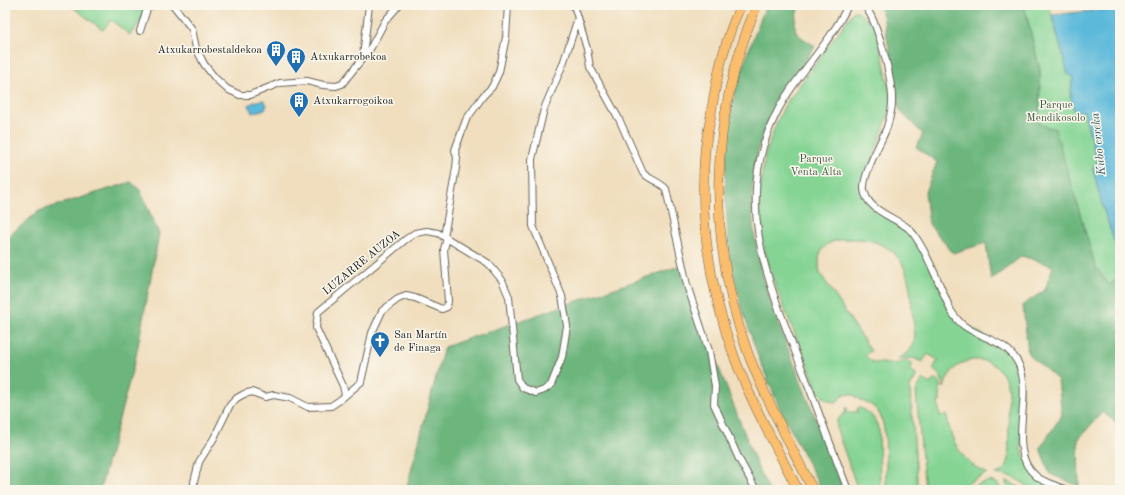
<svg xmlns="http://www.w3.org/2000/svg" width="1125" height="495" viewBox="0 0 1125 495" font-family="'Old Standard TT',serif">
  <rect width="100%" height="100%" fill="#fbf7ec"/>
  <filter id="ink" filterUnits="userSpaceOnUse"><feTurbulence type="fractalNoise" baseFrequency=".025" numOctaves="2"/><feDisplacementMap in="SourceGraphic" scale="8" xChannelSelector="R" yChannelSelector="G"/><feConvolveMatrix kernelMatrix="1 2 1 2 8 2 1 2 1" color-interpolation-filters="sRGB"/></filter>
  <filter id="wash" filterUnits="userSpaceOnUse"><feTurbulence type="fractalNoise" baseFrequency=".012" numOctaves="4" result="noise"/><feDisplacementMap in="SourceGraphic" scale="16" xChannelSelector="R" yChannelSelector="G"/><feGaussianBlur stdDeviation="0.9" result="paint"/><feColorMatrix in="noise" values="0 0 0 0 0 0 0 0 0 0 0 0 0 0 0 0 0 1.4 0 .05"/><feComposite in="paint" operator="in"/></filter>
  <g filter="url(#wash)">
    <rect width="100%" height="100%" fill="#f0debe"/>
    <!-- green -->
    <path fill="#85d494" stroke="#507858" d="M70,5H148L146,6L141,21L130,35L111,20L103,30Z
      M1024,5H1049L1068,74L1073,77L1070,96L1084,111L1097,162L1093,169L1101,201L1118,252L1120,248V278L1109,285L1096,268L1039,125L1040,71Z
      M854,11H858L865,18L874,21L878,32L892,104L864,184L868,202L913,234L956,319L1006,348L1022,376L1021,449L1034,475L1066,490H1034L1013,477L996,474C1003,472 1007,467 1009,459L1008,388C1001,351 953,350 944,388L941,377L933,369L938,360L928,354L922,362L913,358L897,359C917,350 916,339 913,319C911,302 911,281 903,265C892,245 873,239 852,239C828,239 815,247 820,273L871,351L865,355L871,361L875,363C881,361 886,365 892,364C899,364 906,359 912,363L911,371L915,373L916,377L911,385L910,390L918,490H886C885,470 890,421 875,408C869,402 859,402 854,395L843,394L837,402C829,402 825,399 819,393L781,300L772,276L764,248L761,230L759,194L765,156L776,124L785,105Z
      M923,379L930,384L934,379L938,380L940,385V402H938L940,416L947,415C949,439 963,464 987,473L955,490H925L916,391Z
      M858,407C870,412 876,418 879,431L880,490H858L837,430V420L846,412L845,408H847L848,412H857Z
      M989,481L997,483L1002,490H968L977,485Z
      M1006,481H1007L1025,490H1010L1006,484Z"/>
    <!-- forest -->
    <path fill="#6cb67e" stroke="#44694d" d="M766,5H799C792,32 792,32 815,46C796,76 773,106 761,140C735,221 770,303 799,377C814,415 829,452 844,490H822L780,409L758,356L741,305L729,255L725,190L727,133L735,92L748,52Z
      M878,5H1024L1040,71L1039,124L1055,129L1096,268L1109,285L1120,278V425L1102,412L1078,440L1079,486L1050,474L1040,448L1062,415L1058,380L1028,354L1023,305L1045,290L1053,266L1022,256L991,280L986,243L953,253L929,224L925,192L937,162L916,147L923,134L900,111L883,15Z
      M131,182L140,190L159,234L136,356L100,490H5V239L39,211Z
      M679,266L760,473L769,490H406L444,347Z"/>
    <!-- water -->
    <path fill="#5cb9da" stroke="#3c6a7b" d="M1120,8V248L1118,253L1101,201L1093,169L1097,162L1084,111L1075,112C1069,100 1071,90 1073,77L1068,74L1052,15Z
      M264,100L267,105L265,109L252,113L249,105L256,101Z"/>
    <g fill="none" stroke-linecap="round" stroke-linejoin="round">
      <!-- stream -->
      <path stroke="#5cb9da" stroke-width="1.5" d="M1117,5V9
        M1118,251L1120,257"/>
    </g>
  </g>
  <g filter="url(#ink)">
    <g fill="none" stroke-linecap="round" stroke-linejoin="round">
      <defs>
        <path id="minor" d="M173,5L192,29L196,48L204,64L215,78L227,89L240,95H250L280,83L307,81L323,85L336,86L342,84L370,49L385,21L399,5
          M574,5L587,49L590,67L619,119L643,173C650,180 659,181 666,189L687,285L709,351L715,386L714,404L739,459L756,490
          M848,5C830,45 794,76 775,116C731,206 771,289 804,374C819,413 833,452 848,490
          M864,5C878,21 893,81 892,103C892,110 889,120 887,127C881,143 863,173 864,189C866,210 894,217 908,228C923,241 942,291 951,311C955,317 958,321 963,325C982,340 1007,339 1019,365C1034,399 1005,450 1036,476C1044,483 1056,485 1066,490
          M140,31L147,9L153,5
          M363,56L369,5
          M444,237L456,168L457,158L455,150L466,120L483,96L492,87L499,72L506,37L508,5
          M345,395L343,386L316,328L318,312L405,240L415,233L427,231L438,233L488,263L502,280L509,297L517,379L523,388L536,393L544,390L551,385L562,357L567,326L562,296L533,226L532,159L544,109L563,64L578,18
          M194,490V482L199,462L214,438L230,405L237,398L244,394L252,392L265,397L274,395L290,398L308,407L331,406L340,400L361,382L372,333L382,311L398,299L406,296L415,298L442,309L447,307L448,301L444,249L447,238"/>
        <path id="highway" d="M741,5C725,39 716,78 711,115C709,127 706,139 705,151C699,221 711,293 735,359C752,404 776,447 798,490
          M757,5C709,118 706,241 749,356C767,402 791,446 813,490"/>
      </defs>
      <!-- minor casing -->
      <use href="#minor" stroke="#666055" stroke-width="8"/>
      <!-- highway casing -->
      <use href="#highway" stroke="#666055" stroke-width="10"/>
      <!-- minor -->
      <use href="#minor" stroke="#fff" stroke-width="6"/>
      <!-- highway -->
      <use href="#highway" stroke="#fbbe6e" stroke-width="9"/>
    </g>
  </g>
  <!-- icons -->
  <defs>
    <symbol id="building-pin" viewBox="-11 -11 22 30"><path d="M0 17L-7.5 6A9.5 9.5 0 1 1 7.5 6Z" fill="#1f6fb2" stroke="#fbf7ec"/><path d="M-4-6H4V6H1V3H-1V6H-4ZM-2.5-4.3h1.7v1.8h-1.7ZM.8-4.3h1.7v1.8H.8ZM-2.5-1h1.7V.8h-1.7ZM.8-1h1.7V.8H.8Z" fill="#fff"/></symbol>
    <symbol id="church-pin" viewBox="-11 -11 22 30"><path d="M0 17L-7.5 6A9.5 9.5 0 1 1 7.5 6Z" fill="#1f6fb2" stroke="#fbf7ec"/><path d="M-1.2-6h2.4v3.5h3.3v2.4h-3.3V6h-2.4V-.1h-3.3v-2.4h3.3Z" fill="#fff"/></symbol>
  </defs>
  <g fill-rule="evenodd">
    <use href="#building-pin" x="265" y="39" width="22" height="30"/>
    <use href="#building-pin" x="285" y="46" width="22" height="30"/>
    <use href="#building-pin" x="288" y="90" width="22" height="30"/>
    <use href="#church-pin" x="369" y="330" width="22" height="30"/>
  </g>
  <g text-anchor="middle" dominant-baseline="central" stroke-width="3" stroke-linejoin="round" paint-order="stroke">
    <!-- poi labels -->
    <g font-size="11" fill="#1c1c1c" stroke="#fbf7ec" text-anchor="start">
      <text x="262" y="50" text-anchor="end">Atxukarrobestaldekoa</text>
      <text x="310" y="57">Atxukarrobekoa</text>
      <text x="313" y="101">Atxukarrogoikoa</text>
      <text x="394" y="335">San Martín<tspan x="394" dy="13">de Finaga</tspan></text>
    </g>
    <!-- park labels -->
    <g font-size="11" fill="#415c46" stroke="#fbf7ec">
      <text x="1056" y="105">Parque<tspan x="1056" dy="13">Mendikosolo</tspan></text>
      <text x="816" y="159">Parque<tspan x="816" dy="13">Venta Alta</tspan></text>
    </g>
    <!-- street labels -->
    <g font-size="11" fill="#1c1c1c" stroke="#fbf7ec">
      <text transform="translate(362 263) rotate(-39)">LUZARRE AUZOA</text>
    </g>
    <!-- water labels -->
    <g font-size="12" font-style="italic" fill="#365b68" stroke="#fbf7ec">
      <text transform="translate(1099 144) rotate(-96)">Kubo erreka</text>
    </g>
  </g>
  <!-- margin -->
  <rect width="1125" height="495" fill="none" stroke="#fbf7ec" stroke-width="20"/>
</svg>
